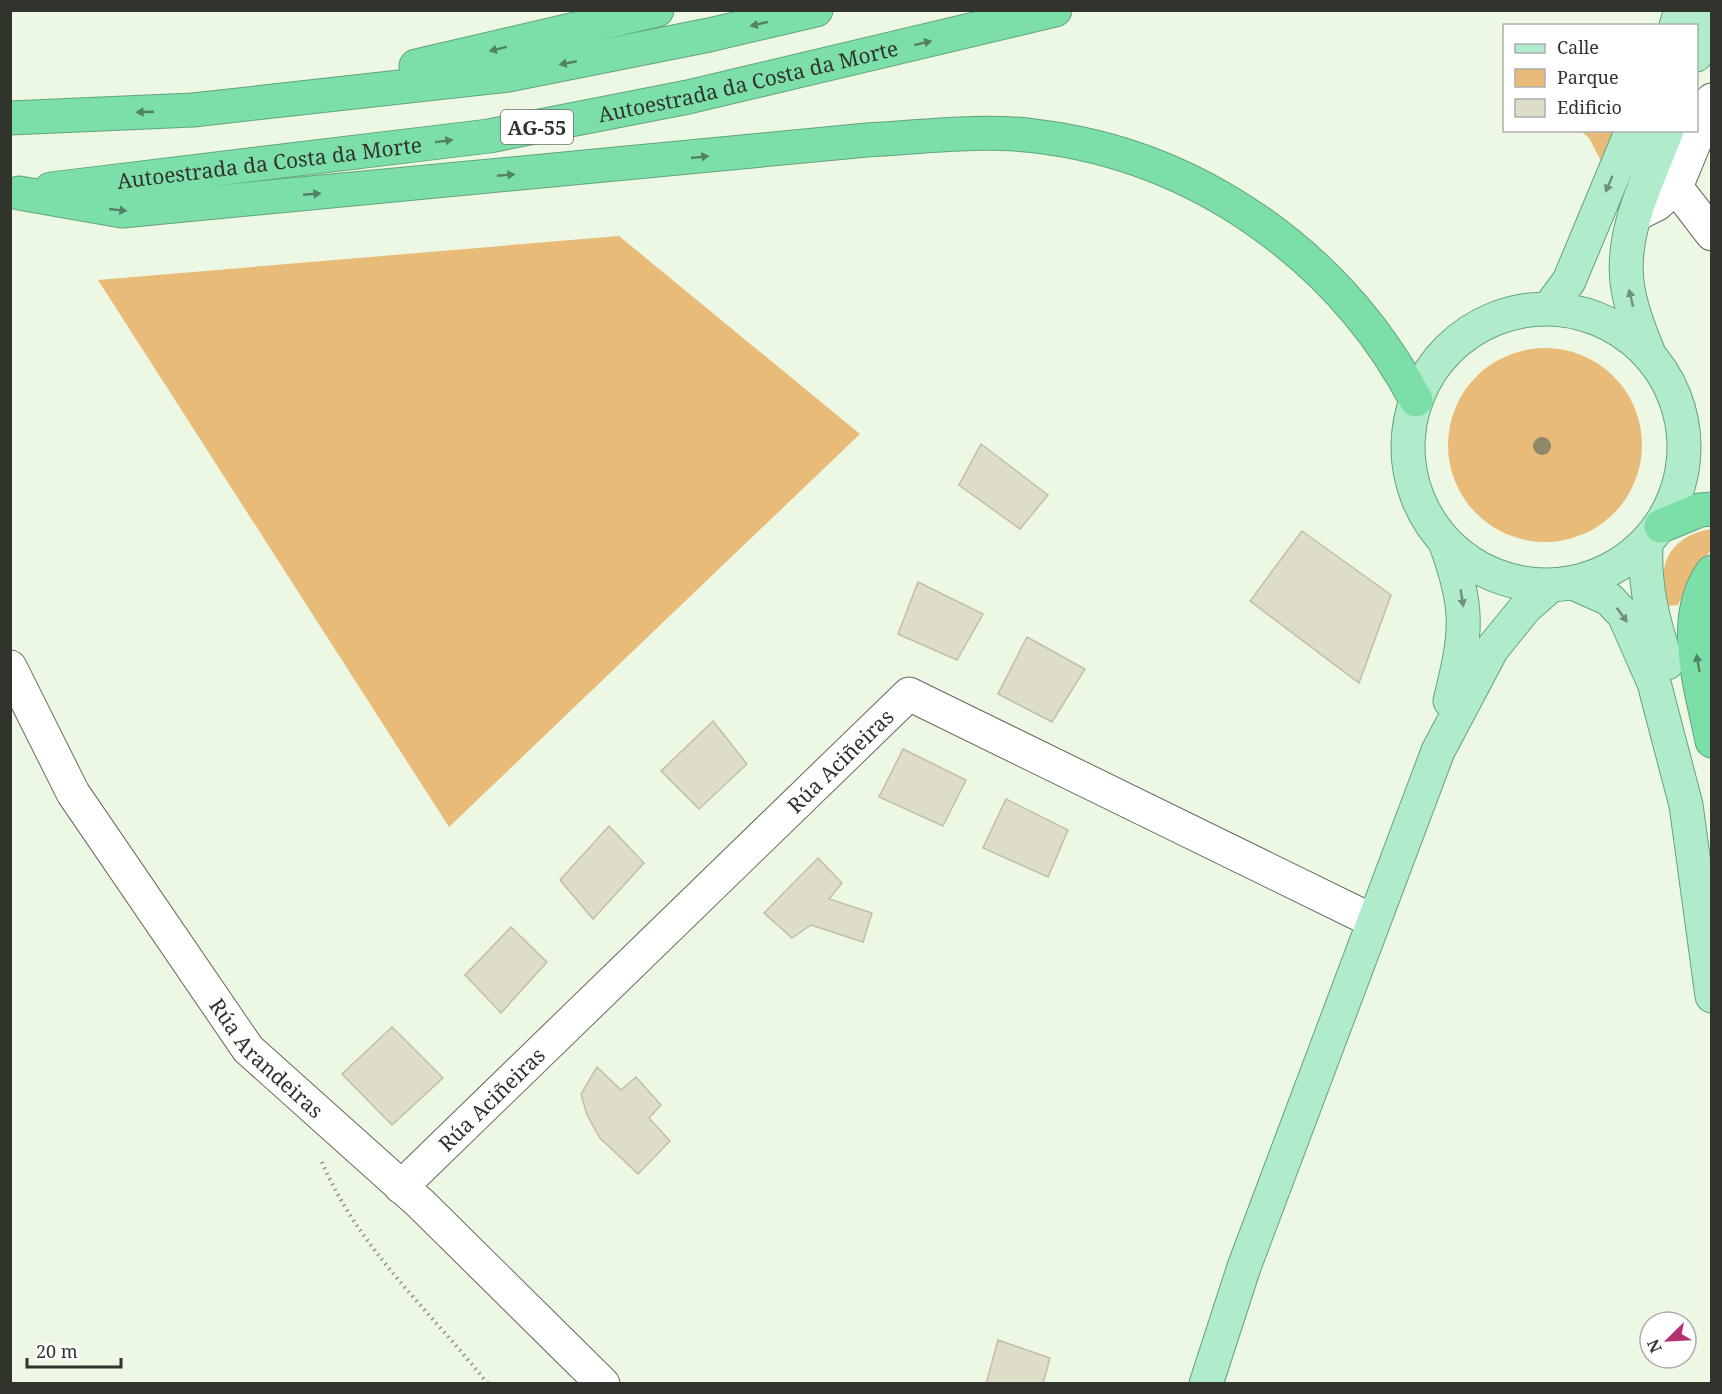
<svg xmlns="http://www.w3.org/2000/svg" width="1722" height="1394" viewBox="0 0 1722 1394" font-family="'Noto Serif',serif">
  <rect width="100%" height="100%" fill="#ecf7e4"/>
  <!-- green -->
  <path fill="#e9bb78" d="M1581,131H1617L1604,167L1589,138Z
    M619,236L860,434L449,827L98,280Z
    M1448 445a97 97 0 1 1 194 0a97 97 0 1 1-194 0Z
    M1711,529V550L1694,572L1678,605L1669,606C1654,566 1670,536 1711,529Z"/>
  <!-- building -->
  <path fill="#deddc8" stroke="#c0beaa" stroke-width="1.5" d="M981,444L1048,495L1020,529L959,485Z
    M1302,531L1391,595L1359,683L1250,601Z
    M918,582L983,614L957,660L898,634Z
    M1027,637L1085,669L1052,722L998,694Z
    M713,721L747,764L699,809L661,771Z
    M903,749L966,780L943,826L879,797Z
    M1006,799L1068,830L1048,877L983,848Z
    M609,826L644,863L593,919L560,880Z
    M818,858L842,883L829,899L872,913L863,942L811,925L792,938L764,913Z
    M511,927L547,962L501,1013L465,975Z
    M392,1027L443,1078L392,1125L342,1074Z
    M597,1067L621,1090L636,1077L661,1105L649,1118L670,1141L638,1174L600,1138L587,1115L581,1094Z
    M998,1340L1050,1358L1043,1384H986Z"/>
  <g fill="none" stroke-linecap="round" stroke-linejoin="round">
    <defs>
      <g id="minor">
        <path d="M1676,187L1712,234"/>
        <path d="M1635,215L1657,204L1676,187L1712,100"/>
        <path id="s1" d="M10,667L73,793L248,1049L421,1204L603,1384"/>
        <path id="s2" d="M401,1187L909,694L1373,921"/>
      </g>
      <path id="major" d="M1676,26L1681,10
        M1696,55L1712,16
        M1549,308L1569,281L1632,130
        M1408 447a138 138 0 1 1 276 0a138 138 0 1 1-276 0Z
        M1649,354C1640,331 1630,307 1627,282C1621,230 1649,178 1667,130
        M1445,542C1470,609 1467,632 1450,701
        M1646,544C1644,587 1653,622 1667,663
        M1575,584L1609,599L1624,615L1654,683L1686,805L1712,996
        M1206,1384L1244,1267L1438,751L1492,649L1526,607L1549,587"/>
      <g id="highway">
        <path d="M416,66L657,10"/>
        <path d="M10,118L193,110L508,75L709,35L816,10"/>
        <path id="s3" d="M51,189L489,136L688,97L1055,10"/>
        <path d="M19,193L122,211L867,140C922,137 981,129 1035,136C1197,155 1340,256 1416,400"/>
        <path d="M1661,526L1700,510L1712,509"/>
        <path d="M1712,572C1678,620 1702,689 1712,741"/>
      </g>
    </defs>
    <!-- minor casing -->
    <use href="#minor" stroke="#636c5c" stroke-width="35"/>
    <!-- major casing -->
    <use href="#major" stroke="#61a37e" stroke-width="35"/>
    <!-- highway casing -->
    <use href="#highway" stroke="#61a37e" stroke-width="35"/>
    <!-- path -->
    <path stroke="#8e9588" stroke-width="4" stroke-dasharray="1.5 4.5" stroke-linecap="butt" d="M322,1162C358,1248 431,1312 488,1384"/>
    <!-- minor -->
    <use href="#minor" stroke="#fff" stroke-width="33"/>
    <!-- major -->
    <use href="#major" stroke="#b0eccc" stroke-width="33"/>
    <!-- highway -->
    <use href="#highway" stroke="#7cdfaa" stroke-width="33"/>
  </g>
  <!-- trees -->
  <circle fill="#8e876a" cx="1542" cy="446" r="9"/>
  <!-- one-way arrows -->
  <defs><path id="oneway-solid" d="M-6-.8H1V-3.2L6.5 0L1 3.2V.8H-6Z" transform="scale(1.5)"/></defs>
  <g fill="#528165">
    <use href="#oneway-solid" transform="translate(759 24) rotate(167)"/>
    <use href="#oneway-solid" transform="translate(923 43) rotate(-14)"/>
    <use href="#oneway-solid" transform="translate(498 49) rotate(166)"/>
    <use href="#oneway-solid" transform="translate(568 63) rotate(169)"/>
    <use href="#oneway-solid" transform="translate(145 112) rotate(178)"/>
    <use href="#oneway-solid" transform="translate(444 141) rotate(-7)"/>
    <use href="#oneway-solid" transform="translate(700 157) rotate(-6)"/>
    <use href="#oneway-solid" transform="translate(506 175) rotate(-5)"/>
    <use href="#oneway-solid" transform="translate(312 194) rotate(-5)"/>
    <use href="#oneway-solid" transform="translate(118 210) rotate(6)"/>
    <use href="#oneway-solid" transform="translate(1698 663) rotate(-100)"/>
  </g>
  <g fill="#70907c">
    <use href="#oneway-solid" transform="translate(1609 184) rotate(113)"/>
    <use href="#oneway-solid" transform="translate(1631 298) rotate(-103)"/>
    <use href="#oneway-solid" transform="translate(1462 598) rotate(81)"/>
    <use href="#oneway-solid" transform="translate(1622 615) rotate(54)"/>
  </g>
  <g text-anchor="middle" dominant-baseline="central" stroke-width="4.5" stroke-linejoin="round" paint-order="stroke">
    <!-- shield labels -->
    <rect fill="#fff" stroke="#6e716c" stroke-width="1.5" x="501" y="110" width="72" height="34" rx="4.5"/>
    <g font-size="20" font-weight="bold" fill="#30342d">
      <text x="537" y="127">AG-55</text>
    </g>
    <!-- street labels -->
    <g font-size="21" fill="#30342d" stroke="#fff">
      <text stroke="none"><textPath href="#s3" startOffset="706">Autoestrada da Costa da Morte</textPath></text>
      <text stroke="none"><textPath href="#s3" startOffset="220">Autoestrada da Costa da Morte</textPath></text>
      <text stroke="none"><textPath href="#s2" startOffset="612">Rúa Aciñeiras</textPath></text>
      <text stroke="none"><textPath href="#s1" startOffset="470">Rúa Arandeiras</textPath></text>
      <text stroke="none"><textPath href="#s2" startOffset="126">Rúa Aciñeiras</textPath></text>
    </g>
  </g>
  <!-- border -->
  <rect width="1722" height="1394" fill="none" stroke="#30342d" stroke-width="24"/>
  <!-- legend -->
  <rect x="1503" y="24" width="195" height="108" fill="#ffffff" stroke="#acaeab" stroke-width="1.5"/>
  <rect x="1515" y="44" width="30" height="9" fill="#b0eccc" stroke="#acaeab" stroke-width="1.5"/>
  <text x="1557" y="54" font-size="18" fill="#30342d">Calle</text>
  <rect x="1515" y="69" width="30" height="18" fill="#e9bb78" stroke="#acaeab" stroke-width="1.5"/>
  <text x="1557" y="84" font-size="18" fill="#30342d">Parque</text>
  <rect x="1515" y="99" width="30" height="18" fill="#deddc8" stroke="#acaeab" stroke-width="1.5"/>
  <text x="1557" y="114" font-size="18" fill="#30342d">Edificio</text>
  <!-- north arrow -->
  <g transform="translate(1668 1340) rotate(246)"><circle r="28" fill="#ffffff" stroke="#acaeab" stroke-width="1.5"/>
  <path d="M0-4.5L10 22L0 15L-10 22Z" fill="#b52f73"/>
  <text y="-9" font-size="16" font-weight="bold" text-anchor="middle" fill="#30342d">N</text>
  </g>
  <!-- scale -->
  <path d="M27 1358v9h94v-9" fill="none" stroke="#30342d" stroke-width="3"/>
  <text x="36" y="1358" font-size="18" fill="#30342d" stroke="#ffffff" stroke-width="4.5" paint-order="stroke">20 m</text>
</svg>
